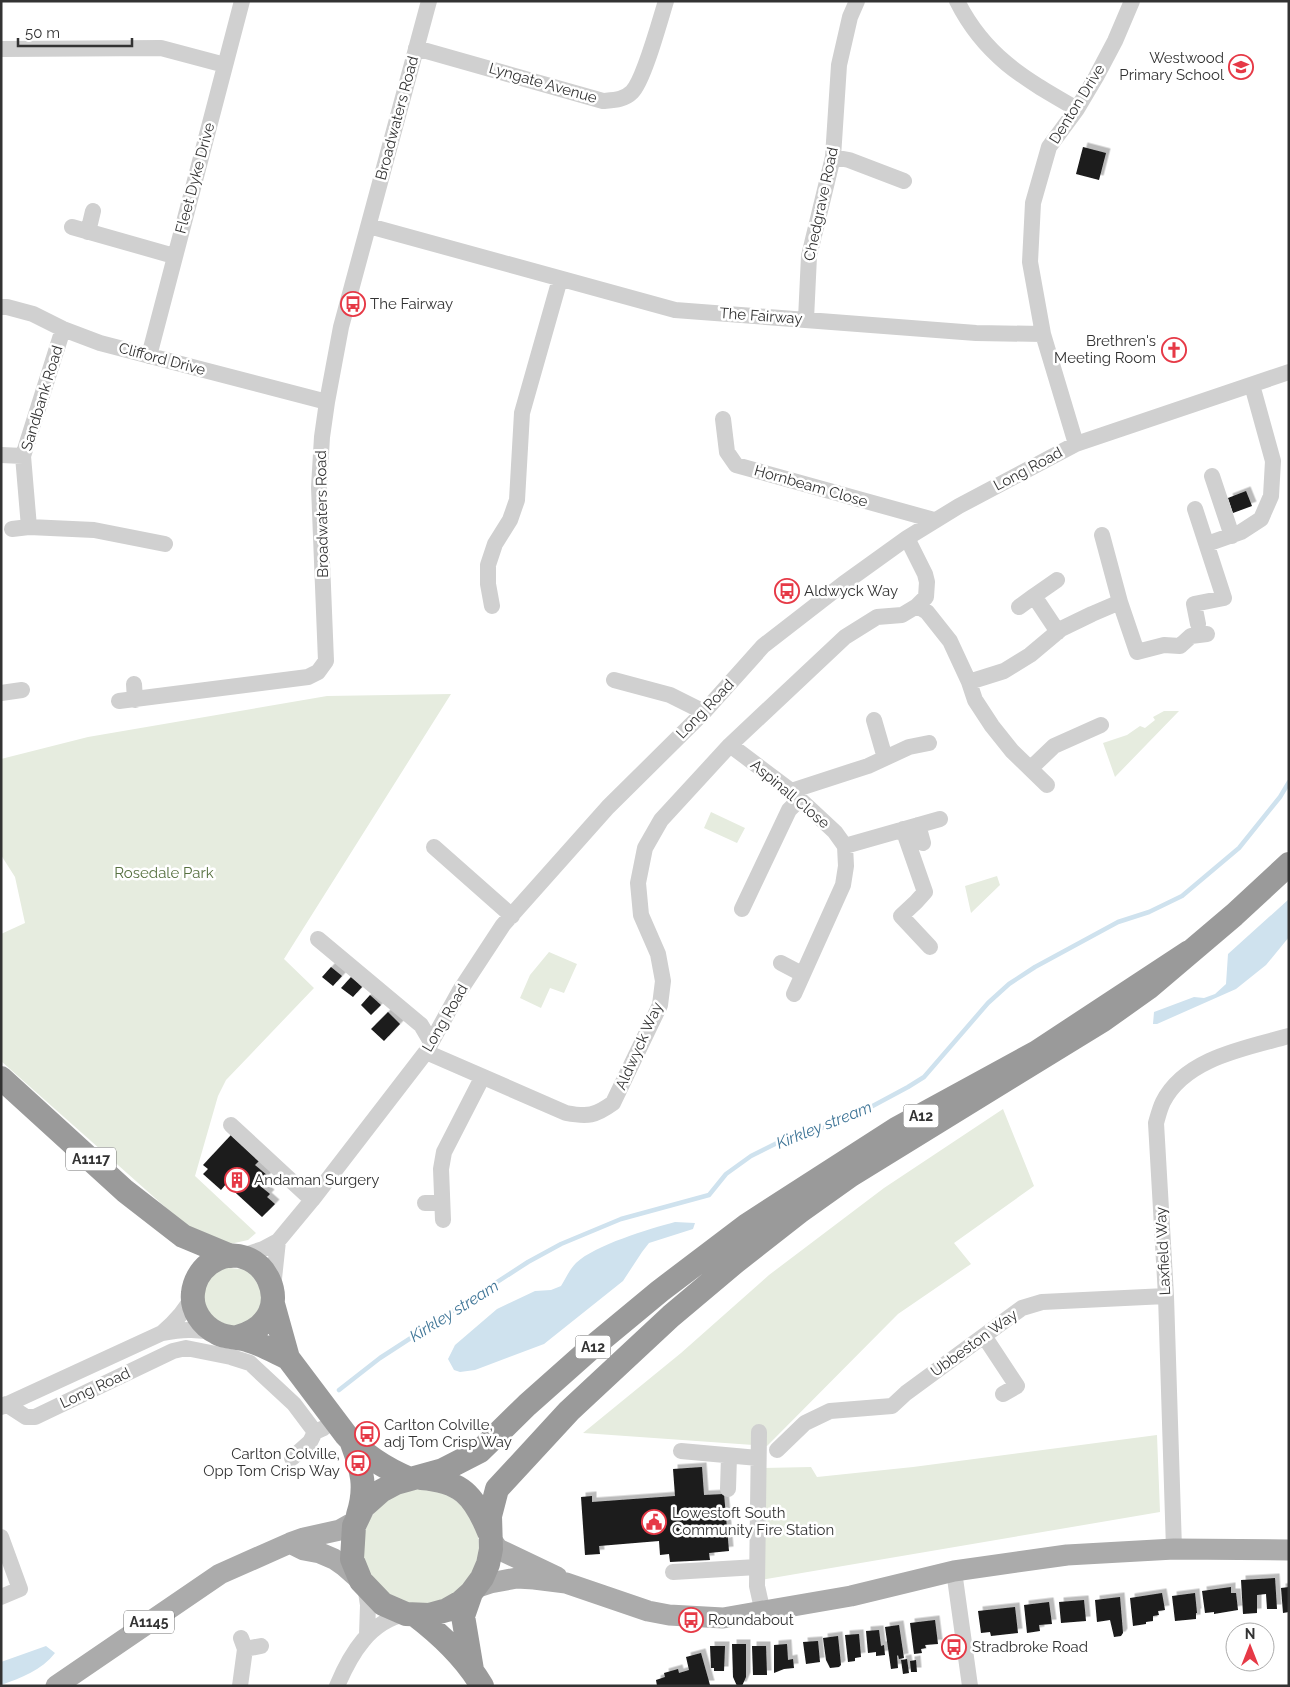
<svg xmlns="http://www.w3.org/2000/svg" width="1290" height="1687" viewBox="0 0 1290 1687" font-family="Raleway,sans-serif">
  <defs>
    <filter id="shadow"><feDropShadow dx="4.5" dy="-4.5" stdDeviation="0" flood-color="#0004"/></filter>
  </defs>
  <rect width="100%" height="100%" fill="#fff"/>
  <!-- green -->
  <path fill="#e6ecdf" d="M451,694L284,959L314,988L226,1080L218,1096L195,1176L256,1233L248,1240L230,1244L204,1239L182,1222L1,1061V934L25,923L15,877L1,855V759L88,737L327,696Z
    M1164,711H1179L1115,777L1103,743L1127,735L1140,726L1145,728L1155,720L1153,717Z
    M711,812L745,828L737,843L704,828Z
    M997,876L1000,885L971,913L965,886Z
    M549,952L577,964L564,993L550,988L541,1008L520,998L530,975Z
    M1003,1109L1034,1186L954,1243L971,1264L898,1314L767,1446L583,1433L681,1353L769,1275L884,1188Z
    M220,1267L249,1270L264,1295C263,1299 263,1306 261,1310C240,1348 183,1313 208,1277C211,1273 217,1270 220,1267Z
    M1157,1435L1160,1512L761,1580L763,1468L811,1467L817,1477L913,1467Z
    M363 1547a58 58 0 1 1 116 0a58 58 0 1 1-116 0Z"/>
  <!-- water -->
  <path fill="#cfe2ee" d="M1289,899V937L1266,965L1236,989L1157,1024H1153L1154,1012L1194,997L1204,998L1215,994L1226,984L1228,954Z
    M675,1222L695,1223L693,1229L649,1243L642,1252L623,1281L544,1344L475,1370L460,1372L454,1370L448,1359L455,1345L497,1309L535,1291L551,1290L561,1286C566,1278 569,1270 576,1263C595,1245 649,1229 675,1222Z
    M46,1646L55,1653C42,1670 21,1678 1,1685V1662Z"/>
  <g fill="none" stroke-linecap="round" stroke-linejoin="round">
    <!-- stream -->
    <path stroke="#cfe2ee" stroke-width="4.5" d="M339,1390L380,1358L528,1262L561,1244L621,1219L709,1195L726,1174L751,1156L781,1141L806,1134L854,1116L908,1087L924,1077L988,1003L1009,984L1035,967L1118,922L1149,912L1182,896L1239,848L1280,797L1289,782"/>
  </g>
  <!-- building -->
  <path fill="#1a1a1a" filter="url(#shadow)" d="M1083,147L1106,153L1099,180L1076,174Z
    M1246,491L1252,506L1233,513L1228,498Z
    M331,967L342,976L333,986L322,977Z
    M351,977L362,987L353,997L341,988Z
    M370,995L381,1005L371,1015L361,1005Z
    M388,1012L400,1024L384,1041L371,1029Z
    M231,1135L259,1161L255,1165L268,1176L259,1185L270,1194L267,1197L275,1204L262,1217L226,1184L221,1190L203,1174L208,1169L203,1165Z
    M702,1467L704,1495L724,1494L729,1551L709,1553L710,1560L670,1562L669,1554L660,1555L659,1541L599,1546L600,1554L585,1555L581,1497L592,1496V1502L675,1496L673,1469Z
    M1275,1578L1277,1609H1267L1266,1594L1257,1595V1613L1243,1614L1241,1580Z
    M1231,1587V1593H1236L1238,1610L1214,1614V1612L1205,1613L1202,1591Z
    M1289,1587V1612L1283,1613L1281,1588Z
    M1162,1593L1165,1610L1158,1611L1159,1615L1153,1616V1621L1146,1622V1624L1133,1626L1130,1598Z
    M1195,1593L1197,1613H1196V1619L1175,1621L1172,1596Z
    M1120,1597L1123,1633L1121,1636L1114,1637L1110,1620L1097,1622L1095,1600Z
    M1084,1600L1086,1621L1061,1623L1059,1602Z
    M1049,1602L1052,1624L1039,1625L1040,1631L1027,1633L1024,1605Z
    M1015,1607L1018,1633L991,1636L990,1632L981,1633L978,1611Z
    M935,1620L938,1644L925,1645L926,1648L921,1649L922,1653L914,1654L910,1623Z
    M899,1625L904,1658L899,1659L898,1655L897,1656L898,1668L891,1669L885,1627Z
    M879,1630L881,1646L884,1645L885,1655L876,1656V1652L868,1653L866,1631Z
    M859,1634L861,1657L855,1658V1661L848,1662L845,1635Z
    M838,1636L841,1665L839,1667L830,1668L826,1660L823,1638Z
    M818,1641L820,1662L806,1664L803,1642Z
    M732,1644H746V1677L742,1686H737L733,1677Z
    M787,1644L788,1660L793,1659L794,1668L784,1669L774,1673V1645Z
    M710,1646H725L724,1671H714V1668H711Z
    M752,1646H766L767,1675H753Z
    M701,1653L710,1685L657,1686L656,1680L665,1677L664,1673L678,1669L679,1673L689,1670L686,1657Z
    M907,1659L909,1673L903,1674L901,1660Z
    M916,1660L917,1672H911L910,1661Z"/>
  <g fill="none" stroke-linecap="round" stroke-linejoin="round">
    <!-- minor -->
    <path stroke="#d0d0d0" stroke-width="16" d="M957,1C985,57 1025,79 1077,109
      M416,48L603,101C614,100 624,100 632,92C644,80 660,20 666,1
      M1,49L161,48L225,65
      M833,157L849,160L904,181
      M369,226L675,310L976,333L1043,334
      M72,227L174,256
      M88,232L93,211
      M1,307H7L33,314L63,329L100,343L327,402
      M806,319L809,256L833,157L839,65L850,17L857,1
      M63,329L23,456L29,527L94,530L165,544
      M149,356L242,1
      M723,419L727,452L736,465L934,520
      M1076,444L1043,334L1030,262L1033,203L1049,147L1077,109L1096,77L1115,41L1132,1
      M1,455L23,456
      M1212,476L1232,536
      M1195,509L1224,598L1194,604L1198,624
      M12,529L29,527
      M1207,544L1241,532L1261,519L1271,496L1273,461L1252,385
      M1057,580L1034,596L1058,632
      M1120,602L1137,652L1164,645L1180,646L1191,636L1207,634
      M492,606L488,584V565L495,544L510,520L517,500L522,413L560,279
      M917,606L927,612L950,641L969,682L975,700L992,726L1012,751L1047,785
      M1019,607L1034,596
      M614,680L670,695L704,712
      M969,682L1004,671L1030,655L1061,629L1092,614L1120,602L1102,535
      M134,684L135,700
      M1,693L22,690
      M119,701L308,677L318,672L326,661L319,487L322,437L327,402L341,327L429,1
      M874,720L885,758
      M730,745L791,791L835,832L845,846L846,866L843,885L794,994
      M1031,768L1054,746L1101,725
      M791,791L868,766L909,747L929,743
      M918,825L923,843
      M903,829L925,892L916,902L901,916L930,947
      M845,846L940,819
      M434,847L512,916
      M742,909L789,810L800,799
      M318,939L421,1025L431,1042
      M781,963L802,974
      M426,1052L566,1113C588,1117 595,1116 613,1103L660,1005L663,981L658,954L641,915L638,883L645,848L661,820L730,745L845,637L877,617L902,615L917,606L926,597L927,582L925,574L907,538
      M231,1125L312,1200
      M425,1203H442
      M443,1220L441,1169L444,1152L482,1078
      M239,1257L263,1249L278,1241L312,1200L426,1052L459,992L503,925L608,807L704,712L763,646L843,584L907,538L959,506L1076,444L1289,372
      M273,1288L278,1241
      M162,1333C175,1322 186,1311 193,1295
      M984,1336L1017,1386L1003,1394
      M6,1404L26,1417H35L173,1351L186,1348L231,1357L250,1363L294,1404L315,1432
      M1,1407L162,1333C180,1330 197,1328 214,1333
      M759,1432L757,1586L763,1613
      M777,1450L805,1423L830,1411L892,1406L906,1393L1022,1308L1042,1302L1166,1296
      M681,1451L758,1458
      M292,1458L310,1442L315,1432L324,1428
      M728,1489L729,1456
      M1,1537L20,1589L1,1597
      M1174,1549L1166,1296L1156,1123C1158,1116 1160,1108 1163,1102C1185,1058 1246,1048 1289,1036
      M954,1571L970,1686
      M673,1572L757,1567
      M365,1585L368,1605L367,1635
      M245,1649L261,1646
      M240,1686L245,1649L241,1638
      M337,1686C351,1653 370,1621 406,1614"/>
    <!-- major -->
    <path stroke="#ababab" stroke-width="21" d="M490,1538L498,1549L557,1577
      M290,1543L304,1550L320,1553L334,1559L344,1566L361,1581
      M475,1588L490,1583L517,1578L534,1579L566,1583L648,1611L669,1615L723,1618L851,1596L954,1571L1067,1555L1174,1549L1289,1550
      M56,1686L220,1574L290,1543L304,1538L340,1530L356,1521"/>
    <!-- highway -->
    <path stroke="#9a9a9a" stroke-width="24" d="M1189,952L1037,1052L896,1129L747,1225L660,1291L590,1349L527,1405L480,1451L443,1470L396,1483L381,1491L363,1507L354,1526L352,1559L361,1581L383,1604L406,1614L429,1615L447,1610L461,1602L471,1593L482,1578L488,1564L491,1549L490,1516L497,1489L569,1411L671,1316L734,1263L799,1212L851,1175L1103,1020L1148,988L1234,915L1289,864
      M1,1078L125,1191L183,1236L231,1256
      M273,1304L288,1358L346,1435C363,1454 386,1469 410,1479
      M237,1337C308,1318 260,1228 209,1264C200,1271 194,1282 193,1293C191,1310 202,1326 217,1333C225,1338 240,1337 250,1341C263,1345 275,1352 288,1358
      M352,1443C362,1470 367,1487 358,1515
      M421,1478C461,1481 474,1495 489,1532
      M471,1593L463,1616L472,1670
      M415,1615C440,1634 466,1659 482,1686"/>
  </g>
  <!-- icons -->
  <defs>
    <symbol id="school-ring" viewBox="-11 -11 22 22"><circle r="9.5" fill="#fff" stroke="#e63946" stroke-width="1.5"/><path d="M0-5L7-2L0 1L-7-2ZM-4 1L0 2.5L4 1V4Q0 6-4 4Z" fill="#e63946"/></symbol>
    <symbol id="bus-ring" viewBox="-11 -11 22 22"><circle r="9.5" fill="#fff" stroke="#e63946" stroke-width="1.5"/><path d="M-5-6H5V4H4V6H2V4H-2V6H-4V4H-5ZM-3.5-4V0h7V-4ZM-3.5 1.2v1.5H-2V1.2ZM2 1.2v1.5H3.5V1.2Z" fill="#e63946"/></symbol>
    <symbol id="church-ring" viewBox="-11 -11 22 22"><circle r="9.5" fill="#fff" stroke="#e63946" stroke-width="1.5"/><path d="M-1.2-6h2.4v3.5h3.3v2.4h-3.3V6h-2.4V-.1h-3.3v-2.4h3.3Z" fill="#e63946"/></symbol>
    <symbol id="building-ring" viewBox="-11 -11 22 22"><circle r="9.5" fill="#fff" stroke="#e63946" stroke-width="1.5"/><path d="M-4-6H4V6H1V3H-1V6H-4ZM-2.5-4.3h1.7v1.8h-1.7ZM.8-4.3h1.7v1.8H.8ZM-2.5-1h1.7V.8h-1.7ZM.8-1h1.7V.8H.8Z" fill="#e63946"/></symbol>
    <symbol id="civic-ring" viewBox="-11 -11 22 22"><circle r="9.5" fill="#fff" stroke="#e63946" stroke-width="1.5"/><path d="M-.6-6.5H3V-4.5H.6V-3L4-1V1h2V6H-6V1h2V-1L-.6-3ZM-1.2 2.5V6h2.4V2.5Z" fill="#e63946"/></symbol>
  </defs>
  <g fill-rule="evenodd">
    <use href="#school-ring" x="1227" y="53" width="28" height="28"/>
    <use href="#bus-ring" x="339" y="290" width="28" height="28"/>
    <use href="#church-ring" x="1160" y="336" width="28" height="28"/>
    <use href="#bus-ring" x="773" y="577" width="28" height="28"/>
    <use href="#building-ring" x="223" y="1166" width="28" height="28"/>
    <use href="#bus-ring" x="353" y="1420" width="28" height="28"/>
    <use href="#bus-ring" x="344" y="1449" width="28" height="28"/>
    <use href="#civic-ring" x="640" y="1508" width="28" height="28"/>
    <use href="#bus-ring" x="677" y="1606" width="28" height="28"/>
    <use href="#bus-ring" x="940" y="1633" width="28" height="28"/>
  </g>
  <g text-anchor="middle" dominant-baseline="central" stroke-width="5" stroke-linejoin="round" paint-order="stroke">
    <!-- shield labels -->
    <g fill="#fff" stroke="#707070" stroke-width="1">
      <rect x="903.5" y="1104.5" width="35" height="23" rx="4"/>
      <rect x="66" y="1147.5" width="50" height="23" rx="4"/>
      <rect x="575.5" y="1335.5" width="35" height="23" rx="4"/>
      <rect x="124" y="1610.5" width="50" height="23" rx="4"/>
    </g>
    <g font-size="14" font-weight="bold" fill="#333">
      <text x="921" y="1116">A12</text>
      <text x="91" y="1159">A1117</text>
      <text x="593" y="1347">A12</text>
      <text x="149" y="1622">A1145</text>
    </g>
    <!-- poi labels -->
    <g font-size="15" fill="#333" stroke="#fff" text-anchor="start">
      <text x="1224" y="58" text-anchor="end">Westwood<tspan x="1224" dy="17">Primary School</tspan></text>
      <text x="370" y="304">The Fairway</text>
      <text x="1156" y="341" text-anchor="end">Brethren's<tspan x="1156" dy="17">Meeting Room</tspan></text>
      <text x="804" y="591">Aldwyck Way</text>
      <text x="254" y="1180">Andaman Surgery</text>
      <text x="384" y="1425">Carlton Colville,<tspan x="384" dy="17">adj Tom Crisp Way</tspan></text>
      <text x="340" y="1454" text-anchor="end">Carlton Colville,<tspan x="340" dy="17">Opp Tom Crisp Way</tspan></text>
      <text x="672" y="1513">Lowestoft South<tspan x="672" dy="17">Community Fire Station</tspan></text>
      <text x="708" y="1620">Roundabout</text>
      <text x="972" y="1647">Stradbroke Road</text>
    </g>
    <!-- street labels -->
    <g font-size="15" fill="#333" stroke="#fff">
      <text transform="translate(543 83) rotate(16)">Lyngate Avenue</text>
      <text transform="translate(1077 104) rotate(-58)">Denton Drive</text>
      <text transform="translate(397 118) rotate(-75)">Broadwaters Road</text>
      <text transform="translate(195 178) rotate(-75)">Fleet Dyke Drive</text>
      <text transform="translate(821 204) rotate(-78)">Chedgrave Road</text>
      <text transform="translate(761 316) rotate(4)">The Fairway</text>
      <text transform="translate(162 359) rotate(15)">Clifford Drive</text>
      <text transform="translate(42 398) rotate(-73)">Sandbank Road</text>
      <text transform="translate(1028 469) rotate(-28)">Long Road</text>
      <text transform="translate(811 486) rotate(16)">Hornbeam Close</text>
      <text transform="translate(322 514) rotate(-91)">Broadwaters Road</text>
      <text transform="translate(705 709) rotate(-46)">Long Road</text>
      <text transform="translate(790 794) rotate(40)">Aspinall Close</text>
      <text transform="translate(445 1018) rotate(-60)">Long Road</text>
      <text transform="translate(639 1046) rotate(-66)">Aldwyck Way</text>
      <text transform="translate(1163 1251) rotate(-93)">Laxfield Way</text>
      <text transform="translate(974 1343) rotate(-36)">Ubbeston Way</text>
      <text transform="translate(95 1388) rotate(-25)">Long Road</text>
    </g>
    <!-- park labels -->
    <g font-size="15" fill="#56703f" stroke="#fff">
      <text x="164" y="873">Rosedale Park</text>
    </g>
    <!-- water labels -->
    <g font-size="16" font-style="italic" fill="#3f7597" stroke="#fff">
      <text transform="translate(824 1125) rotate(-22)">Kirkley stream</text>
      <text transform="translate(454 1311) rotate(-32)">Kirkley stream</text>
    </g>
  </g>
  <!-- border -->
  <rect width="1290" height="1687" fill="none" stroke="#333333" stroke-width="5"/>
  <!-- north arrow -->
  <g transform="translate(1250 1647)"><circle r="24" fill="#ffffff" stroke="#adadad"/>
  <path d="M0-4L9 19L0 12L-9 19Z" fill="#e63946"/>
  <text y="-8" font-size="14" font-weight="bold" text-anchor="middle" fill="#333333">N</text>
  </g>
  <!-- scale -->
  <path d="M18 38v8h114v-8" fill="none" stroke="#333333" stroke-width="2.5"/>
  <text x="25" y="38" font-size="15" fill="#333333" stroke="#ffffff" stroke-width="4" paint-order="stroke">50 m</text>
</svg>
